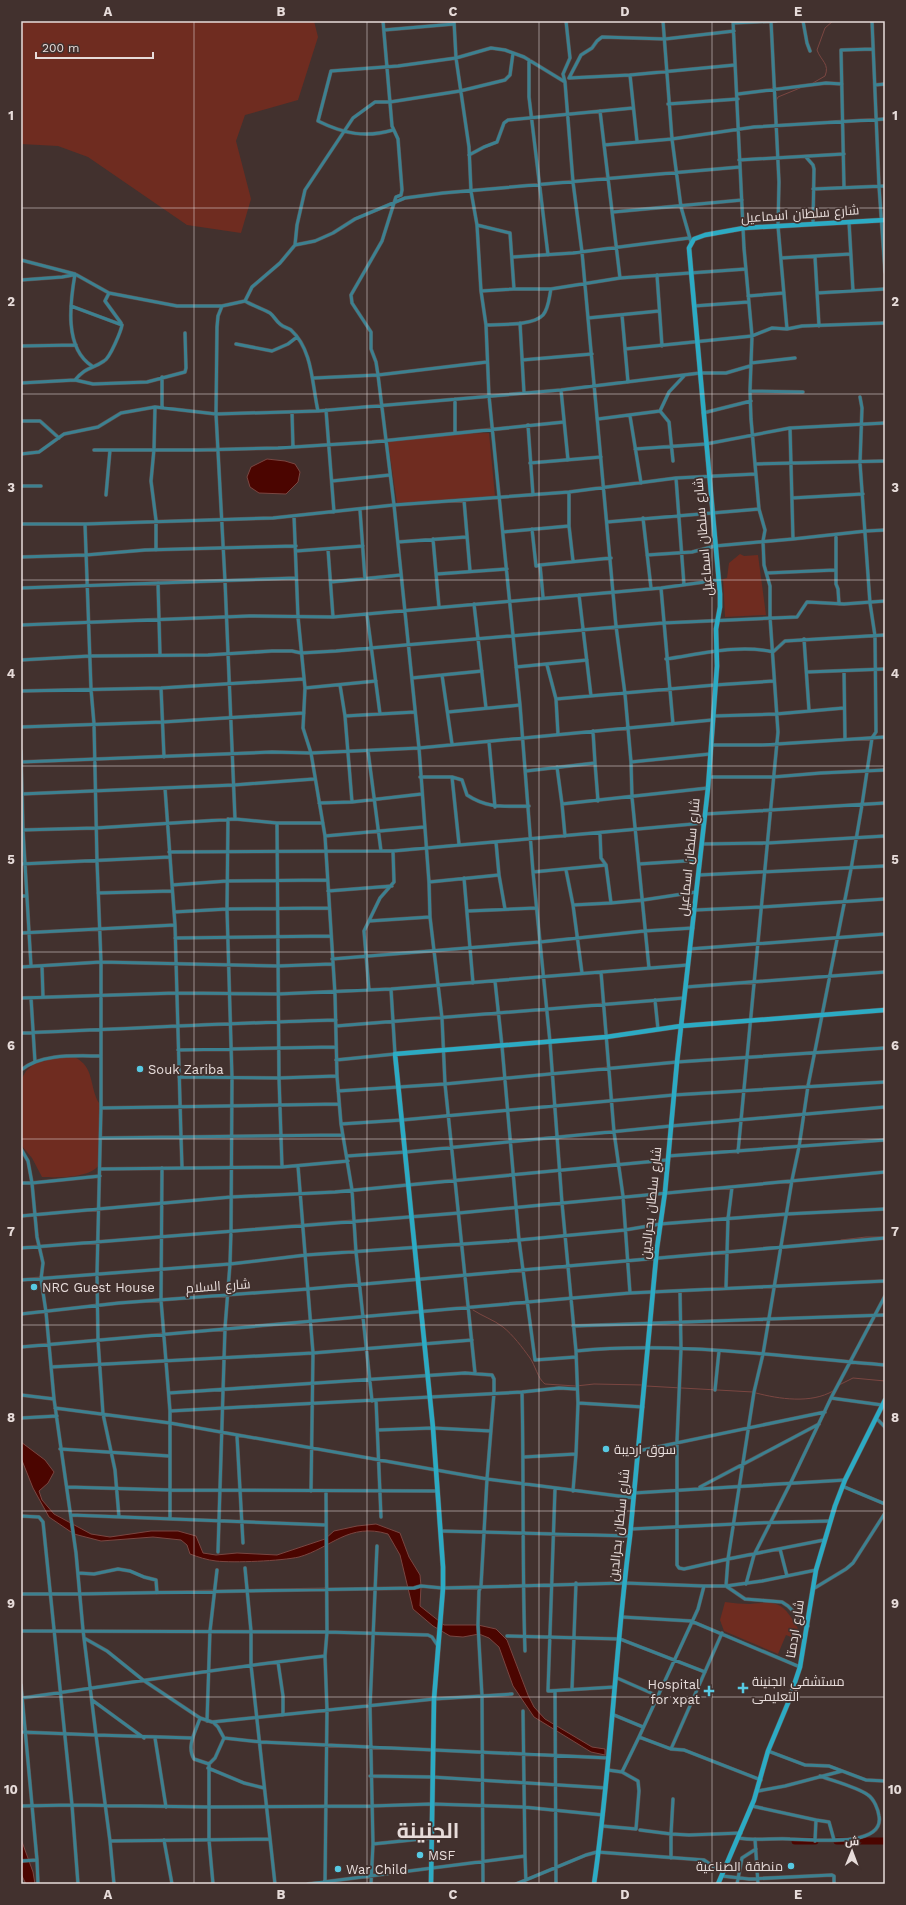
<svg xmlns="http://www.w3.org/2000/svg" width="906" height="1905" viewBox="0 0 906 1905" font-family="'Work Sans',Cairo,sans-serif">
  <rect width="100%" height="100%" fill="#42312e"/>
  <!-- green -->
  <path fill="#6f2c20" d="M21,21H314L318,37L298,100L245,115L236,141L251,199L241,233L187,225L88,157L58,146L21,144Z
    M489,433L495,496L397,503L388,442L452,434Z
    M740,554L744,556L758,555L766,615L725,617L723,579L727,578L729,563Z
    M74,1057C95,1066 89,1087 99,1103V1165C90,1178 57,1178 42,1177L32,1158L21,1145V1080L26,1071L34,1064L55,1058Z
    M725,1602C733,1603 742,1604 750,1604C772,1602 780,1600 793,1620C798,1628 800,1631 799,1640L786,1635L778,1654L724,1631L720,1620Z"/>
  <!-- water -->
  <path fill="#4b0500" stroke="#7a4641" d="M267,459L285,461L295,464L300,472L298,482L286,494L259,493L250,487L247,477L251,467Z
    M21,1442L45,1460L54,1472L48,1483L39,1491L42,1500L54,1514L91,1534L110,1537L151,1531H178L196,1536L203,1553L216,1555L237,1553L277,1555L325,1539L334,1531L357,1526L376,1524L400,1533L409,1557L420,1575L421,1586L420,1606L444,1625H478L496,1629L507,1640L528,1695L534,1707L545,1719L592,1747L605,1749V1755L591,1752L534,1717L513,1686L499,1647L489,1638L479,1634L463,1637L450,1636L433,1626L413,1609L400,1555L388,1534C349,1522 331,1548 299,1557C281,1561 234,1563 216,1561C207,1560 198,1557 190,1554L187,1545L181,1540L153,1537L101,1541L74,1534L49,1517L33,1488L21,1458Z
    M21,1839L33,1872L35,1884H26L21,1874Z"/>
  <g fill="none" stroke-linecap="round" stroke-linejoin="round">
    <!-- stream -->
    <path stroke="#7a4641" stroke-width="1" d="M813,83L825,76C830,64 821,61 817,50L825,28L833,21
      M776,101L778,97L800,88
      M841,1240L866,1237H880
      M473,1310C482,1316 494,1320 503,1327C513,1335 522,1347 530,1358C535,1365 538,1379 545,1384L576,1386L594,1384L643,1385
      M839,1385L853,1378L885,1381
      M646,1386L753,1392
      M756,1393C779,1399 811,1404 833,1391"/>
    <!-- river -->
    <path stroke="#4b0500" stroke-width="7" d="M795,1841H815
      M837,1841H885"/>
    <defs>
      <path id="street" d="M383,21L392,126L398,139L402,190L401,195L396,197L394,203L382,241L351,295L352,303L371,332V349L376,362L378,375L394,505L419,748L429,882L430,917L442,1018L445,1084L475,1373
        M454,21L456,58L469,147L471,191L477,225L481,291L486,325L489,396L520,705L533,872L550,1042L562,1203L576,1351L578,1403L576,1454L524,1457
        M566,21L570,58L563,74L565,82L573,182L582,252L616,626L625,694L631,762L632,797L649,968
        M663,21L672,139L681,207L691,242
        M733,21L744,248L752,336L750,391L751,419L759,509L765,530L763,541L764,565L770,586V617L778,732L738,1152
        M771,21L779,182L778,226L787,329
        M803,21L807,43L810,51
        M872,21L879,186L885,272
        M733,23L776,21
        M384,30L454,24
        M529,60V97L548,255
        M630,75L637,141
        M569,78L581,55L592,48L597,41L602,37L665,39L734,31
        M569,78L630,75L735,65
        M875,85L885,84
        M738,94L826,83L842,84
        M668,104L738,99
        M600,111L620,278
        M393,130C366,138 344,134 318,121L331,71L398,66L456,58L491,48L505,50L524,57L565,82
        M604,145L672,139L754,127L885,119
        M469,155L484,147L497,142L504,123L508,120L633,108
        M806,157L813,165L814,169L813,223
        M739,160L844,154
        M844,187L841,50L873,49
        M813,189L885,186
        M613,212L742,200
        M849,222L853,291
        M477,225L510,233L514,289L481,291
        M295,245L315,241L333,233L355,219L405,198L443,193L740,167
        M513,257L573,253L689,238
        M815,257L819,326
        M781,258L851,254
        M21,260L75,274L109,293L177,306H222L245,301C251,305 266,310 270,313C274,316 276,321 280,324C283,327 288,328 291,330C313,350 312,385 318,411
        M75,274C70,303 64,348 92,366
        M657,275L662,346
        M21,280L62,277L73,275
        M514,289H551L620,278L746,269
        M109,293L105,301L121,323
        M817,293L885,289
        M748,296L784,293
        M245,301L252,287L280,263L295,245L297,225L305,190L353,118L375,102H390L460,91L505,80L510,75L513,53
        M71,306L122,325
        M222,306L218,316L217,327L216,414L225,581L235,819
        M694,306L748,302
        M622,315L628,382
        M588,318L659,311
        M520,323L524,393
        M486,325C500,324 533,326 543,315C549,308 549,297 551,289
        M236,344L272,351L288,344L297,337
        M21,346L76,345
        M625,349L752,336L772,328L787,329L802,326L885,323
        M522,360L592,354
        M751,363L795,358
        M162,377V407
        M314,378L378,375L487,362
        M75,380L93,384L147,382L185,372L186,368L185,333
        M21,383L75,380C87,366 91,370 104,361C110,358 121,331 122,325
        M561,390L568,460
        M750,391L803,392
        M455,399V432
        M155,407L154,449L151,481L156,520V550
        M326,410L334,512
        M292,412L293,447
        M703,413L751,401
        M630,416L641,483
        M598,419L660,411
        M21,421H40L59,438
        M528,425L533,495
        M790,428L793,539
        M635,449L706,444L790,428L885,423
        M94,450H198L278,448L372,442L564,422
        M21,454L39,452L64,434L98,427L121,413L155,407L216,414L318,411L561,390L700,373H726L750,366
        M673,461L669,422L660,411L669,392L684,376
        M530,463L601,457
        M756,464L885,461
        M676,478L684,585
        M332,481L390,475
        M21,486H41
        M569,492V526L573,561
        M106,495L110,450
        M792,498L863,494
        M464,500L470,571
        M360,510L365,579
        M294,516L298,617L305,688L303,728L311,753L325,836L335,994L337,1076L341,1124L352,1190L356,1252L372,1401
        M643,518L651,588
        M607,522L759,509
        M21,524H85L273,518L394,505L569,492L676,478L756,474
        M85,524L91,689L94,724L97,861L101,962V1108L97,1274L98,1340L103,1414L115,1470L119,1517
        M532,529L536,566L540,565L543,597
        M503,532L569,526
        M836,535V584L838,589L839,604
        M433,539L439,607
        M398,542L466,537
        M328,549L333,617
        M296,551L363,546
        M647,555L692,552L715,546L793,539L866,531L885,530
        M21,557L86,555L145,550L296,546
        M540,565L611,558
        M767,573L835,570
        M437,574L507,569
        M331,582L401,575
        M158,583L160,655
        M21,588L296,578
        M661,588L673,724
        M579,595L591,696
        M474,604L486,708
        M367,615L380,714
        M21,625L249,616L333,617L661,588L719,580
        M804,639L809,710
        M666,659C701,654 739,644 773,652L785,641L885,635
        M21,660L90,656L208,655L272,651H292L301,653L336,651L663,623L797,617L807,602L844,604L885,601
        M547,665L556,699L558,734
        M516,667L587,660
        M844,671L845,740
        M807,672L885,669
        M442,675L452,744
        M412,678L482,671
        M340,685L345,716L352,802
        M161,688L164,757
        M305,688L376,681
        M21,691L161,688L304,679
        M556,699L715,685L774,681
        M448,712L520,705
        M345,716L415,712
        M713,716L776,714L844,708
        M21,727L163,722L304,713
        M489,742L495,807
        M711,745H762L885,737
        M21,751L23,830L31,966
        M368,751L381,851H393L394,882L380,898L364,931L369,990
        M21,762L272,752L311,753L419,748L712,720
        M631,762L710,754
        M595,763L598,801
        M557,767L562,804
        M526,771L595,763L593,731
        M420,777H452L462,780L467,795C488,809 505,806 529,806
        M452,777L459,844
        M709,777H773L821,773L885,770
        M165,788L175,925L181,1137L343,1135
        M21,794L234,785L314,779
        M319,803L352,802L422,794
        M705,814L885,803
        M277,823L279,1078L282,1167
        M21,830L96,828L235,819L277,823H323
        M325,836L424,827
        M565,836L562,804L708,788
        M496,842L499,875L505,909
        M702,844L768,843L885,836
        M393,851L704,823
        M169,852L381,851
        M21,864L170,857
        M639,864L700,860
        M566,870L573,905
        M533,872L606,865
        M699,875L885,866
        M464,878L473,983
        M429,882L499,875
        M172,885L227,881L327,880
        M328,891L392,886
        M98,893L172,891
        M21,896H27
        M611,903L643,900L696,892
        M695,910L762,907L885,899
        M468,911L536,908
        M174,912L227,909L329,908
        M369,921L430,917
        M21,933L175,925
        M175,938L330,936
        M690,949L885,934
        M332,959L540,942L644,931L693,928
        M42,966L43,997
        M21,967L101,962L278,966L332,964
        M601,972L614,1132L623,1196L630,1293
        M582,973L573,905L611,903L606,865L601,858L600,833
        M495,981L502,1046L519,1240L535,1360L576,1357
        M686,987L885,972
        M21,998L176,993L278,994L391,989L688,965
        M31,998L35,1062
        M655,1000L658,1029
        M336,1026L684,998
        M21,1033C126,1029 231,1023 336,1020
        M178,1050L335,1047
        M336,1060L395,1054L391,989
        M21,1070C42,1053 76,1056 101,1056
        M179,1077L279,1078L337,1076
        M338,1091L445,1084L677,1062L885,1048
        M101,1108L339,1104
        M341,1124L402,1120L674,1095L885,1082
        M101,1138L181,1137L182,1167
        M21,1149L28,1161L32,1183H21
        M347,1156L406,1152L671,1126L885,1107
        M668,1156L885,1140
        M298,1166L313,1353L311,1491
        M162,1168L161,1300L170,1411V1518
        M100,1169L282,1167L348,1161
        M100,1176L32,1183L37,1237L43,1263L41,1279L46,1312L54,1399L76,1553L83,1630L96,1735L192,1738
        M21,1216L231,1197L335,1192L667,1160
        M21,1248L459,1213L885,1172
        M21,1280L230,1264L306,1255L519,1240L625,1230L660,1224L787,1214L885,1209
        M726,1288L728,1219L732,1187
        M21,1314L119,1303L308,1289L885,1238
        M573,1326L885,1315
        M21,1347L630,1293L885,1281
        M576,1351C679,1341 783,1357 885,1365
        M51,1367L313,1353L472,1340
        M715,1390L719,1351
        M522,1392C524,1478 522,1565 525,1651
        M169,1393L465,1373L492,1375L494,1379V1393L487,1479L481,1586L479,1591L478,1625L482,1696L512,1694
        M21,1395L54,1399
        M831,1398L882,1405
        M376,1400L381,1517
        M578,1403L643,1407
        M55,1408L170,1423L487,1479L634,1498
        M170,1411L522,1392L559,1388L576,1389
        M21,1418L57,1416
        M876,1418L885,1427
        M378,1430L433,1428L491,1431
        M237,1436L243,1543
        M60,1449L169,1456
        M638,1451L825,1412
        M842,1486L885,1504
        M67,1487L170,1490L436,1491
        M700,1487L819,1424
        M555,1489L548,1691L615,1687
        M573,1491L576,1454
        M634,1493L845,1480
        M71,1515L326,1525
        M21,1516L39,1517L43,1522L72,1805L78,1884
        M631,1529L757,1523L831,1521
        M440,1531L630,1536
        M824,1540L728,1559L754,1392L763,1354L792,1180L799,1147L808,1086L851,869L862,805L872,738L876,732L875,636L870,603L860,463L862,408L860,397
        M780,1549L787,1576
        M218,1552L225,1328L230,1264L231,1231L232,1078L227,909L228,819
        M245,1568L251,1631V1665L275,1884
        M78,1573L94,1574L118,1569L130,1571L144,1577L156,1580L157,1593
        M746,1584L754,1555L791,1482L831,1398L885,1296
        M726,1586L745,1599L782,1602L788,1606L808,1626
        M726,1586L762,1581L816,1570
        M813,1589L846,1569L853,1563L885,1513
        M21,1594H79L414,1588L421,1586L442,1588L624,1583L704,1586H726L728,1559L684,1569L679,1568L677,1565V1441L681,1349L680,1291
        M622,1617L691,1621L800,1667
        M21,1631L327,1632L428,1635L432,1637L438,1646
        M722,1633L671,1749L684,1750L761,1780
        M507,1636L620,1639L705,1672
        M84,1638L107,1651L143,1680L200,1718L212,1722L434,1699L482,1696L483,1884
        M278,1662L283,1696V1715
        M617,1678L658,1696
        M21,1685L37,1860L38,1884
        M572,1689L576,1583
        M555,1691L556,1884
        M21,1698C122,1684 223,1668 325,1656
        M92,1700L144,1738
        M614,1715L643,1727
        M200,1718C196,1731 186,1746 194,1759L209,1764
        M207,1721L210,1631L217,1570
        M213,1722L218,1727L224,1738L261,1742L609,1758
        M21,1732L96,1735L110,1841L114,1884
        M639,1737L698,1609L704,1586
        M155,1738L166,1807
        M768,1751L805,1765L829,1766L866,1780L885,1781
        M209,1764V1840L213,1884
        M209,1764L215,1758L224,1738
        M208,1768L244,1783L264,1788
        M608,1770L622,1772
        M370,1776L432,1777L606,1788
        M758,1791L785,1786L842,1771
        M21,1806L72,1805L209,1807L371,1806L432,1804L523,1807L603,1815
        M752,1806L816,1820
        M602,1826L636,1829L639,1791L638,1781L622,1772L639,1737L671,1749
        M640,1830L671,1834L673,1799
        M738,1838C756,1841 773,1838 790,1839C809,1839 885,1849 879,1816C878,1809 874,1799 868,1795C857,1787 833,1781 820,1776
        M755,1839L758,1884
        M164,1840L172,1884
        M110,1841L270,1839
        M815,1841L816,1820L829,1822L834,1840
        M373,1844L431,1838
        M525,1856L526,1884
        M671,1858V1834L689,1835L741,1833
        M21,1861L37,1860
        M722,1876L749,1879L832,1875L834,1876V1884
        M308,1884L525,1856L523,1711
        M325,1884L327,1710L325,1656L327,1632L326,1491
        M371,1884L373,1844L370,1707L377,1546
        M516,1884L586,1855L597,1852L704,1860L723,1873
        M737,1884L742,1858L756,1849"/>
      <path id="secondary" d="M431,1884L434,1699L443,1588V1567L433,1428L395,1054L606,1037L681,1026L885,1010
        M594,1884C611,1768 615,1652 630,1536L657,1248L665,1192L677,1062L708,788L717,666L716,629L720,607V594L689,248L694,239L705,235L744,228L885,220
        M718,1884L754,1800L768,1751L788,1703L800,1667L816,1570L835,1506L845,1480L885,1400"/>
    </defs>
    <!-- street casing -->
    <use href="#street" stroke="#60504d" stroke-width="4"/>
    <!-- secondary casing -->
    <use href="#secondary" stroke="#60504d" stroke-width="5.5"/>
    <!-- street -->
    <use href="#street" stroke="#3c8191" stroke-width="3"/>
    <!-- secondary -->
    <use href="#secondary" stroke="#2cabc4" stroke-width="4.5"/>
  </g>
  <!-- grid -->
  <path fill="none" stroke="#e7dcda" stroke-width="1" stroke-opacity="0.55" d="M194,21V1884M367,21V1884M539,21V1884M712,21V1884M21,208H885M21,394H885M21,580H885M21,766H885M21,952H885M21,1139H885M21,1325H885M21,1511H885M21,1697H885"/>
  <!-- markers -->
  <g fill="#57c9e2" stroke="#42312e" stroke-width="1.5">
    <circle cx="140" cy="1069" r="4"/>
    <circle cx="34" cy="1287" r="4"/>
    <circle cx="606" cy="1449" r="4"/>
    <path d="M741 1682h4v4h4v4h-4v4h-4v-4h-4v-4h4z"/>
    <path d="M707 1685h4v4h4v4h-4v4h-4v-4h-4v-4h4z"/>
    <circle cx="420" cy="1855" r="4"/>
    <circle cx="791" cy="1866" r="4"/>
    <circle cx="338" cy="1869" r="4"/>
  </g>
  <g text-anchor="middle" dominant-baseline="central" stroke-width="3.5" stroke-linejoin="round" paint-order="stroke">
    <!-- street labels -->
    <g font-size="13" fill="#e7dcda" stroke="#42312e">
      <text transform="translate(800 214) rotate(-4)">شارع سلطان اسماعيل</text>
      <text transform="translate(703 537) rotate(-95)">شارع سلطان اسماعيل</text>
      <text transform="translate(689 857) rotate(-84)">شارع سلطان اسماعيل</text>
      <text transform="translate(651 1203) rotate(-84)">شارع سلطان بحرالدين</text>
      <text transform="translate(218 1286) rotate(-4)">شارع السلام</text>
      <text transform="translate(619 1525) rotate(-84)">شارع سلطان بحرالدين</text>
      <text transform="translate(795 1629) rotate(-81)">شارع اردمتا</text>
    </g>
    <!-- poi labels -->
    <g font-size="13" fill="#e7dcda" stroke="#42312e" text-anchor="start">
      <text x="148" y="1069">Souk Zariba</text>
      <text x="42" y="1287">NRC Guest House</text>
      <text x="614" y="1449">سوق ارديبة</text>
      <text x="752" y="1681">مستشفي الجنينة<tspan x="752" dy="15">التعليمى</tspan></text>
      <text x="700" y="1684" text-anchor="end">Hospital<tspan x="700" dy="15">for xpat</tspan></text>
      <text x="428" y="1855">MSF</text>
      <text x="783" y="1866" text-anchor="end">منطقة الصناعية</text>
      <text x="346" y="1869">War Child</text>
    </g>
    <!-- town labels -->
    <g font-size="21" font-weight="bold" fill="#e7dcda" stroke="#42312e">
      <text x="428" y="1830">الجنينة</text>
    </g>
  </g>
  <!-- border -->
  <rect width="906" height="1905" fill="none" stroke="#42312e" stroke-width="44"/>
  <!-- north arrow -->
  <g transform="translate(852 1851) rotate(1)" stroke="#42312e" stroke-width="3" paint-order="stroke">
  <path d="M0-3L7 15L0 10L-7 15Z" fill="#e7dcda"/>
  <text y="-6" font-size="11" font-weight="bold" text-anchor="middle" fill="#e7dcda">ش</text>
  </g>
  <!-- scale -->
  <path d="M36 52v6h117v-6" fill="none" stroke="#e7dcda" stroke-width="2"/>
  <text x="42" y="52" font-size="12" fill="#e7dcda" stroke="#42312e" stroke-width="3" paint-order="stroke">200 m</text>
  <rect x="22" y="22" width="862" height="1861" fill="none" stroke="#e7dcda" stroke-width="1.5"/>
  <g font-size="13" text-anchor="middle" font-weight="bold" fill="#e7dcda">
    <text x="108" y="16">A</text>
    <text x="281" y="16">B</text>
    <text x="453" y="16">C</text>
    <text x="625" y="16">D</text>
    <text x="798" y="16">E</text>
    <text x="11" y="120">1</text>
    <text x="895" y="120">1</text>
    <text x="11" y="306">2</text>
    <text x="895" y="306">2</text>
    <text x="11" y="492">3</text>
    <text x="895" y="492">3</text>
    <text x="11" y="678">4</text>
    <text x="895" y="678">4</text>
    <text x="11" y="864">5</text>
    <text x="895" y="864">5</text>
    <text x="11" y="1050">6</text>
    <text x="895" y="1050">6</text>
    <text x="11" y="1236">7</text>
    <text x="895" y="1236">7</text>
    <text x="11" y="1422">8</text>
    <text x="895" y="1422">8</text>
    <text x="11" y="1608">9</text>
    <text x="895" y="1608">9</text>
    <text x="11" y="1794">10</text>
    <text x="895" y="1794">10</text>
    <text x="108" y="1899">A</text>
    <text x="281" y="1899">B</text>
    <text x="453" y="1899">C</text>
    <text x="625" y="1899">D</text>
    <text x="798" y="1899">E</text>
  </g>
</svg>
